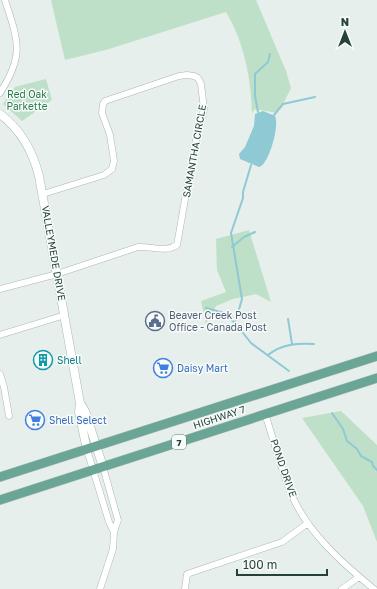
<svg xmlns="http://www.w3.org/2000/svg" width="377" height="589" viewBox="0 0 377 589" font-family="'Golos Text',sans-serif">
  <rect width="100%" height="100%" fill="#e6efeb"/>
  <!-- green -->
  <path fill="#bfe0c8" d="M51,0H256L286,71L291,88L283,104L277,113L255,109L252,113C251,78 244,42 226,12L109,49L65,60Z
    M46,79L52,100L22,121L3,104L15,87Z
    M249,230L271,302L256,294L233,299L216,306L206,324L201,301L226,292L217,270L216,239Z
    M341,411L377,445V542L363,506L302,418Z"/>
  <!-- water -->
  <path fill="#8ec9d4" d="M263,111L275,116C280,126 268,166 259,167L240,159L239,154L245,147L254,126L255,114Z"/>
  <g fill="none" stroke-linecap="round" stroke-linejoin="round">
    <!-- stream -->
    <path stroke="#8ec9d4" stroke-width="2" d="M258,112L255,96V74L268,62L270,54
      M274,115L283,104L315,97
      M232,247L244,237L255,232
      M206,308L224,313L235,323L251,343L289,371
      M288,319L292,344
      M235,323L242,299L231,233L243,198V192L251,165
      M268,355C282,344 297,343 314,344
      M332,413L343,429L347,441L357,449L361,456L372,462L373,466L377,470"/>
    <defs>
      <path id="street" d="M0,93C25,54 18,41 5,0
        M0,289L57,274L138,247C151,246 166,253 177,245L194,148L204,109L201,84L198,78L194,76L187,75L179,76L105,101L103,104L102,113L110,135L114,161L112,169L104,175L43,194
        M0,335L65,315
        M0,374L4,387L9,416
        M265,414C274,440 280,467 291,493C306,531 342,563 374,589
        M87,450L109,522L114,532
        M100,589L113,549L114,532L118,520L103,467
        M185,589L187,574L282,542L308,523
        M342,589L359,577"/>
      <path id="secondary" d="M0,114C20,129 33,152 39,176L80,403L79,412L87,450
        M80,403L85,411L103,467"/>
      <path id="primary" d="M0,477L377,356
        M0,500L377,378"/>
    </defs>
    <!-- street casing -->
    <use href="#street" stroke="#a8b8b2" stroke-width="7"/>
    <!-- secondary casing -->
    <use href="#secondary" stroke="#a4bbb3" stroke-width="9"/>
    <!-- primary casing -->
    <use href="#primary" stroke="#c2cac8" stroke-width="10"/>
    <!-- street -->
    <use href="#street" stroke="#fff" stroke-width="6"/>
    <!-- secondary -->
    <use href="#secondary" stroke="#fff" stroke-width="8"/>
    <!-- primary -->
    <use href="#primary" stroke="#6aa596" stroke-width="9"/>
  </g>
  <!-- icons -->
  <defs>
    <symbol id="civic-ring" viewBox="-11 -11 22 22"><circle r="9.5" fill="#f7fbf9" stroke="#5c6f8a" stroke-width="1.5"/><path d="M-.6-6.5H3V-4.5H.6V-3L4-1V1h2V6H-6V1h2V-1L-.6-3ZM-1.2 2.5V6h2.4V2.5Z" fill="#5c6f8a"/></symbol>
    <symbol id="building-ring" viewBox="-11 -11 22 22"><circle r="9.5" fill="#f7fbf9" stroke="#0f9aa8" stroke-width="1.5"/><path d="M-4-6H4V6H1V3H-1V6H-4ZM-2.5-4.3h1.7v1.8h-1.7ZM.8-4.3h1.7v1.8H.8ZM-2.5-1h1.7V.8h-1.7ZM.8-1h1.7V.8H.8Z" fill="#0f9aa8"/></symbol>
    <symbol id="supermarket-ring" viewBox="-11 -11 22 22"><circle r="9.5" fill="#f7fbf9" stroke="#3f7fe0" stroke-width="1.5"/><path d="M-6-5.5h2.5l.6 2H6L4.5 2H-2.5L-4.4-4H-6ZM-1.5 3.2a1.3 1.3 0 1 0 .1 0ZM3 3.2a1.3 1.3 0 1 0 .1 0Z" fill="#3f7fe0"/></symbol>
  </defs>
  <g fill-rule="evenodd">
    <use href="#civic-ring" x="144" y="310" width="22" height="22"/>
    <use href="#building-ring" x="32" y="349" width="22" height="22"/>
    <use href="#supermarket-ring" x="152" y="357" width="22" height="22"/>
    <use href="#supermarket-ring" x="24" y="409" width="22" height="22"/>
  </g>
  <g text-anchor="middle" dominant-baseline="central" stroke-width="3" stroke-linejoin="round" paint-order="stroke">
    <!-- shield labels -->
    <rect fill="#f7fbf9" stroke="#637a73" stroke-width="1" x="172" y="435" width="14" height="14" rx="3"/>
    <g font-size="9" font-weight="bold" fill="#24423a">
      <text x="179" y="442">7</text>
    </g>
    <!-- park labels -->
    <g font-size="10" fill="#2d7a4b" stroke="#f7fbf9">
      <text x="27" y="94">Red Oak<tspan x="27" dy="12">Parkette</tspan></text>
    </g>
    <!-- street labels -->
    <g font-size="10" fill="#24423a" stroke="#f7fbf9">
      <text transform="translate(194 151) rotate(-80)">SAMANTHA CIRCLE</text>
      <text transform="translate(54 253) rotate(80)">VALLEYMEDE DRIVE</text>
      <text transform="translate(219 417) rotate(-18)">HIGHWAY 7</text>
      <text transform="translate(284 468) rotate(71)">POND DRIVE</text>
    </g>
    <!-- service labels -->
    <g font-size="10" fill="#4e5e75" stroke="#f7fbf9" text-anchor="start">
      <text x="169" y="315">Beaver Creek Post<tspan x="169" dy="12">Office - Canada Post</tspan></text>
    </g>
    <!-- culture labels -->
    <g font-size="10" fill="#0d838f" stroke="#f7fbf9" text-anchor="start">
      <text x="57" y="360">Shell</text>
    </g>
    <!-- shop labels -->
    <g font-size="10" fill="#366cbe" stroke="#f7fbf9" text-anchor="start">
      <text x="177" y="368">Daisy Mart</text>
      <text x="49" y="420">Shell Select</text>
    </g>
  </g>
  <!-- north arrow -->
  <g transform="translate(345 32)" stroke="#f7fbf9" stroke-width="3" paint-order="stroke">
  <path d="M0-3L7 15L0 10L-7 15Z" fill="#24423a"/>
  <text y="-6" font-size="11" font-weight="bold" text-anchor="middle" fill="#24423a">N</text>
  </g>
  <!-- scale -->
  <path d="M237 569v6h90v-6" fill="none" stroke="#24423a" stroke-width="2"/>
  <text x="243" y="569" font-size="12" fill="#24423a" stroke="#f7fbf9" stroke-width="3" paint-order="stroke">100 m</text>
</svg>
